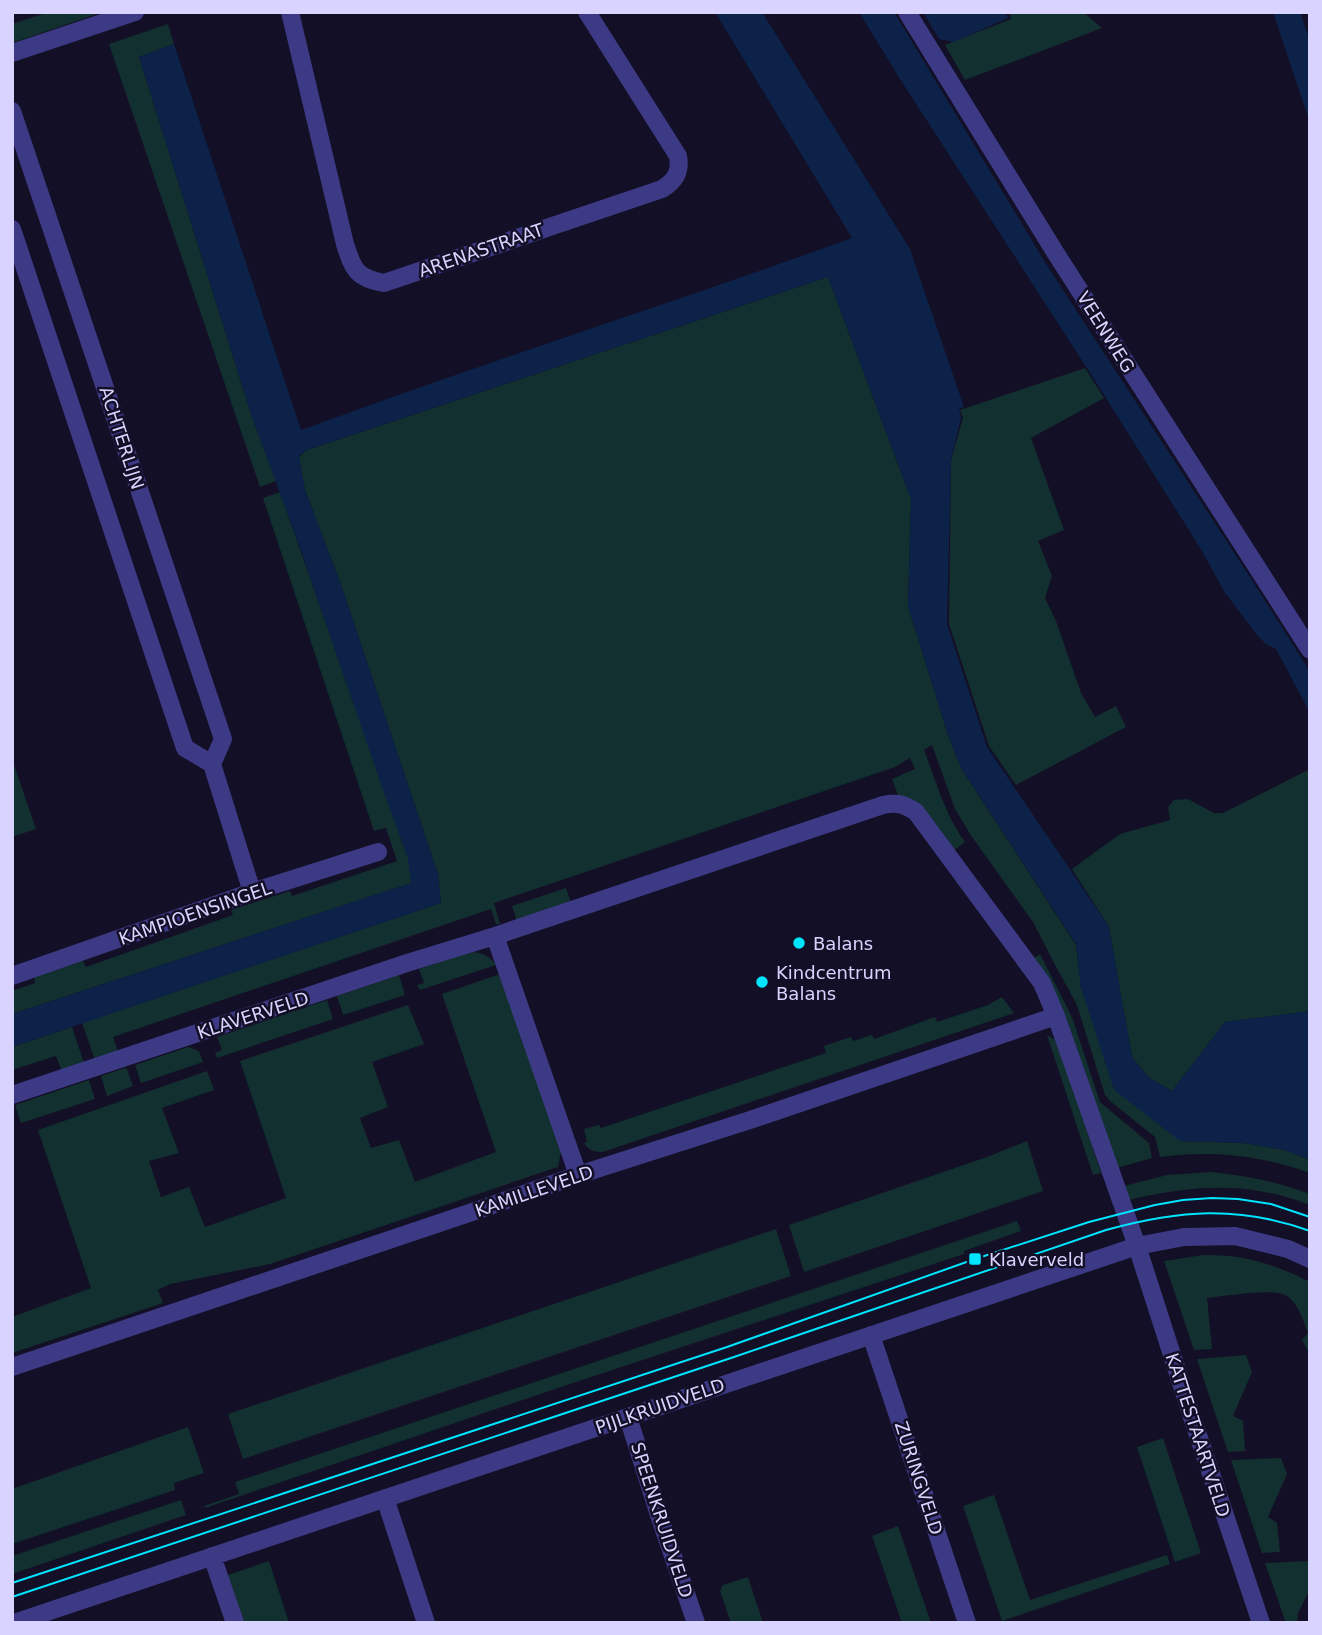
<svg xmlns="http://www.w3.org/2000/svg" width="1322" height="1635" viewBox="0 0 1322 1635" font-family="'DejaVu Sans',sans-serif">
  <rect width="100%" height="100%" fill="#130f26"/>
  <!-- green -->
  <path fill="#12302f" d="M49,12H103L12,43V24Z
    M1009,12H1083L1102,28L965,80L945,45L1011,19Z
    M168,24L174,44L139,57L252,417L276,481L260,487L109,44Z
    M828,277L911,499L908,606L948,735L961,768L1076,945L1081,988L1180,1141L1244,1143L1285,1150L1310,1160V1173C1259,1155 1213,1150 1160,1157L1155,1137L1110,1101L1105,1095L1077,1005L1054,963L1033,922L972,837L955,809L932,745L924,750C936,781 945,815 965,842L953,851L898,795L892,779L915,769L910,758L895,767L494,903L500,924H496L491,909L113,1037L118,1052L95,1060L82,1023L441,903L438,874L340,582L305,490L299,457L307,450Z
    M1085,368L1104,398L1031,438L1064,530L1038,541L1052,576L1045,598L1056,621L1081,693L1095,717L1116,706L1126,727L1016,785L989,746L949,624L951,460L963,418L960,410Z
    M280,492L408,858L412,883L12,1014V991L35,983L34,977L83,961L86,967L233,915L231,910L290,891L292,896L397,861L386,828L374,831L263,498Z
    M12,759L36,829L12,837Z
    M1310,769V1011L1225,1022L1172,1091L1148,1077L1132,1057L1109,927L1072,869L1120,834L1170,820L1168,807L1174,800L1188,799L1214,813H1223Z
    M566,888L571,903L517,921L512,906Z
    M474,952C484,954 490,956 496,965L420,990L417,985L424,983L419,969L465,953Z
    M1040,954L1072,1017L1100,1102L1149,1143L1152,1158L1117,1168L1068,1023L1056,999L1031,960Z
    M500,974L561,1151L558,1167L270,1264L170,1284L158,1290L163,1303L12,1353V1317L91,1288L38,1130L207,1071L214,1090L162,1108L179,1153L149,1161L161,1197L189,1187L205,1227L286,1198L240,1061L408,1005L424,1044L372,1062L388,1107L360,1118L371,1148L399,1140L415,1182L496,1152L442,994Z
    M399,975L405,995L343,1015L337,996Z
    M1002,997L1014,1013L603,1152C594,1152 588,1150 584,1143L587,1142L584,1129L599,1125L601,1128L826,1053L824,1046L851,1037L853,1041L872,1035L874,1039L935,1017L937,1022L988,1005Z
    M327,1000L333,1019L217,1058L215,1053L222,1050L217,1037Z
    M72,1027L84,1063L62,1071L56,1056L12,1070V1047Z
    M1047,1035L1054,1039L1060,1047L1101,1173L1093,1175Z
    M188,1047L199,1051L203,1062L141,1083L135,1065Z
    M125,1068L127,1069L133,1086L107,1096L101,1076Z
    M89,1080L95,1099L21,1123L15,1105Z
    M1027,1141L1043,1191L804,1272L789,1225L987,1157Z
    M1210,1172C1245,1175 1277,1182 1310,1194V1205C1247,1181 1194,1185 1129,1200L1124,1186L1167,1175Z
    M1017,1221L1021,1231L964,1251V1254L567,1385L205,1508L204,1506L239,1494L235,1482Z
    M776,1229L791,1276L243,1459L228,1414Z
    M1203,1255C1243,1254 1274,1264 1310,1282V1355L1302,1340L1308,1333C1303,1320 1298,1302 1285,1295C1272,1288 1225,1296 1207,1298L1212,1349L1194,1350L1164,1261Z
    M1246,1355L1252,1372L1233,1416L1243,1421L1245,1451L1228,1452L1197,1359Z
    M188,1427L204,1473L174,1483L175,1490L12,1544V1489Z
    M1163,1438L1201,1553L1175,1562L1137,1447Z
    M1281,1458L1287,1474L1268,1517L1277,1523L1280,1552L1262,1553L1231,1460Z
    M994,1495L1030,1600L1167,1555L1170,1564L1002,1621L963,1506Z
    M181,1500L186,1515L12,1574V1556Z
    M898,1526L931,1623H902L872,1536Z
    M269,1561L289,1623H240L225,1576Z
    M1310,1561V1589L1298,1613L1297,1623H1286L1265,1563Z
    M748,1577L763,1623H731L720,1591L723,1585Z"/>
  <!-- water -->
  <path fill="#0c2248" d="M715,12H762L910,249L964,407L959,409L961,418L951,460L947,624L987,747L1109,927L1132,1057L1148,1077L1172,1091L1225,1022L1310,1011V1160L1285,1150L1244,1143L1180,1141L1114,1090L1081,988L1076,944L961,768L948,735L908,606L911,499L828,277L307,450L299,456L305,490L340,582L438,874L441,903L12,1047V1014L411,883L408,858L383,790L300,548L252,417L139,57L174,44L301,430C483,363 669,304 852,238Z
    M859,12H894L1048,267L1250,577L1309,670L1310,713L1276,649L1266,644L1257,635L1225,593L1202,551L1094,379L900,79Z
    M923,12H1005L1008,18L954,42L939,39Z
    M1273,12H1300L1310,41V123Z"/>
  <g fill="none" stroke-linecap="round" stroke-linejoin="round">
    <!-- minor -->
    <path stroke="#3d3a85" stroke-width="18" d="M290,12L345,244C353,269 356,278 384,283L662,189C675,181 681,172 678,156L587,12
      M907,12L1055,252L1310,650
      M12,53L135,12
      M12,111L223,739L212,764L252,892
      M12,229L185,748L212,764
      M495,936L578,1175
      M12,976L252,892L378,852
      M12,1095L407,963L495,936L883,805C897,802 904,804 916,812L1042,983L1056,1016L1137,1246L1192,1417L1261,1623
      M871,1335L967,1623
      M12,1367L484,1208L578,1175L747,1121L1056,1016
      M628,1417L660,1518L696,1623
      M385,1498L426,1623
      M212,1556L235,1623
      M14,1623L1137,1246L1184,1237L1235,1236L1288,1249L1310,1259"/>
    <!-- tram -->
    <path stroke="#00e5ff" stroke-width="2" d="M12,1583L727,1347L975,1259L1089,1222L1155,1205L1183,1200L1212,1198L1238,1199L1271,1204L1310,1217
      M12,1597L731,1358L1106,1230C1179,1210 1238,1205 1310,1231"/>
  </g>
  <!-- markers -->
  <g fill="#00e5ff" stroke="#130f26" stroke-width="2.5">
    <circle cx="799" cy="943" r="7"/>
    <circle cx="762" cy="982" r="7"/>
    <rect x="968" y="1252" width="14" height="14" rx="3.5"/>
  </g>
  <g text-anchor="middle" dominant-baseline="central" stroke-width="5" stroke-linejoin="round" paint-order="stroke">
    <!-- street labels -->
    <g font-size="18" fill="#d9d4ff" stroke="#130f26">
      <text transform="translate(481 250) rotate(-19)">ARENASTRAAT</text>
      <text transform="translate(1106 332) rotate(58)">VEENWEG</text>
      <text transform="translate(122 438) rotate(72)">ACHTERLIJN</text>
      <text transform="translate(195 913) rotate(-19)">KAMPIOENSINGEL</text>
      <text transform="translate(253 1015) rotate(-18)">KLAVERVELD</text>
      <text transform="translate(534 1191) rotate(-19)">KAMILLEVELD</text>
      <text transform="translate(660 1406) rotate(-19)">PIJLKRUIDVELD</text>
      <text transform="translate(1198 1435) rotate(72)">KATTESTAARTVELD</text>
      <text transform="translate(919 1478) rotate(72)">ZURINGVELD</text>
      <text transform="translate(662 1520) rotate(72)">SPEENKRUIDVELD</text>
    </g>
    <!-- poi labels -->
    <g font-size="18" fill="#d9d4ff" stroke="#130f26" text-anchor="start">
      <text x="813" y="943">Balans</text>
      <text x="776" y="972">Kindcentrum<tspan x="776" dy="21">Balans</tspan></text>
      <text x="989" y="1259">Klaverveld</text>
    </g>
  </g>
  <!-- border -->
  <rect width="1322" height="1635" fill="none" stroke="#d9d4ff" stroke-width="28"/>
</svg>
